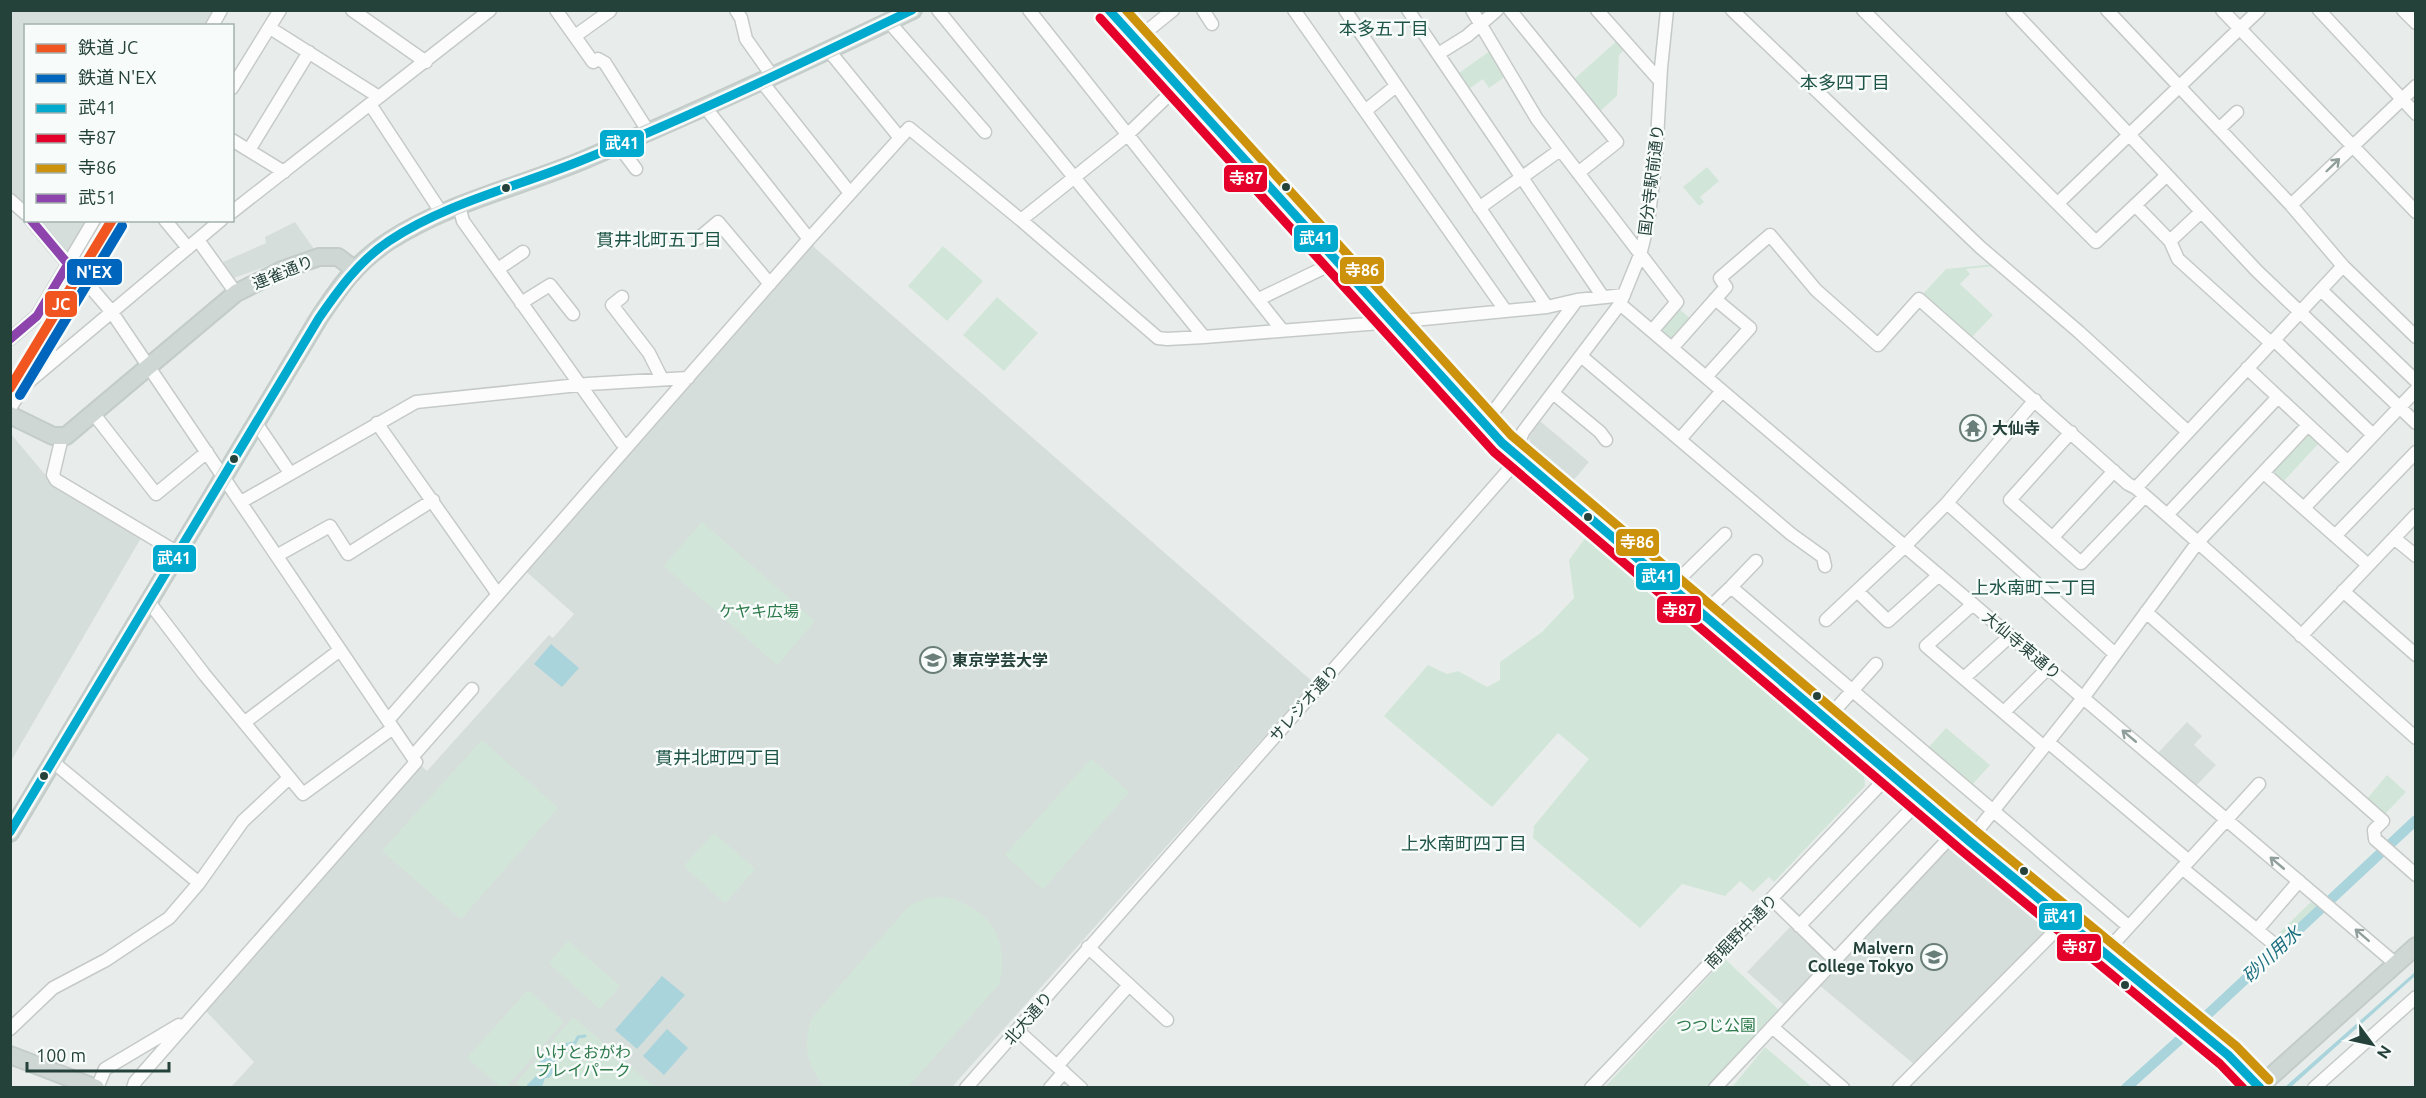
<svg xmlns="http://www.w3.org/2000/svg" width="2426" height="1098" viewBox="0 0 2426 1098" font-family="Ubuntu,'Noto Sans JP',sans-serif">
  <rect width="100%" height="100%" fill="#e8edeb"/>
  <!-- built -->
  <path fill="#d6dedb" d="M11,11H215L207,25L26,26L25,209L11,196Z
    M35,221H88L69,252L63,251Z
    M295,222L314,249L234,278L223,262L266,243L265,237Z
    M809,239L815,248L1313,682L952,1087H231L254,1062L205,1010L420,764L427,771L549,635L553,638L574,614L521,567Z
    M1540,421L1589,462L1567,488L1535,461L1529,437Z
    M11,434L53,484L141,538L11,761Z
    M2187,722L2202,736L2194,745L2216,765L2194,788L2156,755Z
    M1954,842L2050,926L2051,930L1915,1065L1818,984Z
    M1792,925L1826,958V964L1785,1006L1747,972Z"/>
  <!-- green -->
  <path fill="#d1e6d8" d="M1619,39L1626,48L1619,55L1617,96L1599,112L1572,81Z
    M1490,51L1506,76L1489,88L1483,79L1470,88L1459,73Z
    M1707,167L1719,181L1700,197L1704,202L1699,206L1683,187Z
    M943,246L983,281L947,321L908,286Z
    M1994,264L1996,266L1966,269L1970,274L1960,284L1993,315L1972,337L1970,338L1921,296L1946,269Z
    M997,297L1038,333L1004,371L963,335Z
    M1677,307L1692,320L1675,338H1669L1659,330Z
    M2307,433H2312L2320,442L2283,482L2274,473L2273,468Z
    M702,522L815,621L777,665L664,566Z
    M1586,537L1864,773L1865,786L1774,882L1769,877L1753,892L1740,881L1725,896L1682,884L1640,928L1533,838L1534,826L1589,759L1558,733L1492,807L1384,716L1428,665L1447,674L1458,671L1487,687L1500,680V662L1542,632L1574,598L1569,560Z
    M1946,728L1990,765L1972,785L1928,748Z
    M482,740L558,808L461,919L382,851Z
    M1091,759L1129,792L1043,889L1005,855Z
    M2387,775L2406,792L2386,813H2381L2366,800Z
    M714,833L755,869L725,903L684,866Z
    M945,897C990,909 1010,938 999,984L908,1087H824C807,1064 802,1046 812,1018L910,905L928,898Z
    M2315,898L2322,904L2279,944L2274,938Z
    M568,941L620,986L600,1009L549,963Z
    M1725,959L1781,1012L1710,1087L1604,1088Z
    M528,990L564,1022L506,1087H501L467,1058Z
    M573,1017L654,1087H542L545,1082L542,1076L536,1075L527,1087H521L516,1083Z
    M1765,1047L1812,1087L1735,1088L1733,1086Z"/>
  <!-- water -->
  <path fill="#a9d4db" d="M551,644L579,668L562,687L534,664Z
    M2415,972V976L2291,1087H2285Z
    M662,976L685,995L637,1049L615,1030Z
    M667,1029L688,1048L664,1075L643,1056Z
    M546,1056H555L556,1069L549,1078H545L542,1087H527V1085L537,1075L542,1076L539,1062Z"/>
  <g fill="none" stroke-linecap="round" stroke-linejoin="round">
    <!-- stream -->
    <path stroke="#a9d4db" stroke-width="3" d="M555,1056C559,1046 564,1044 575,1043L578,1037L585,1036"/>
    <!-- canal -->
    <path stroke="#a9d4db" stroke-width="10" d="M2126,1088L2206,1016L2416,820"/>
    <defs>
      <path id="minor" d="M352,10L426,62
        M556,10L593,62L598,59L605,63L648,131
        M736,10L741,18L746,39L773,77
        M938,10L1204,337
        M1029,10L1282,330
        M1203,10L1212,24
        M1294,10L1505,310
        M1345,10L1547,307
        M1408,10L1603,297
        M1472,10L1537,119L1677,302L1652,331
        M1510,10L1617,142L1578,173
        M1597,10L1660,81
        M1732,10L1980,247L2079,332L2188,432
        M1863,10L2096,242L2167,175
        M2012,10L2257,271L2416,423
        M2107,10L2291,205L2343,266L2416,337
        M2222,10L2416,212
        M2319,10L2416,114
        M2403,10L2416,23
        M889,22L985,132
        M212,26L221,10
        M270,28L379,97
        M575,36L610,11
        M1136,40L1173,10
        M830,52L900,138
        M1438,54L1467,36L1497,10
        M762,82L850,193
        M232,88L280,10
        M370,104L441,212
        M705,107L809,239
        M1365,111L1396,86
        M2219,129L2237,112
        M232,140L284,172
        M618,145L636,169
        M249,150L309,52
        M10,200L26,214
        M2058,203L2259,10
        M2135,205L2170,241L2178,259L2271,343
        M2291,205L2416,86
        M459,206L463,221L621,442L628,445
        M1479,208L1560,150
        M232,212L490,10
        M31,220L68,264
        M165,220L188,248
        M1021,220L1126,136L1178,86
        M699,238L718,222L770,284
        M198,240L236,293
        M2170,241L2201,212
        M498,269L523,252
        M2321,290L2416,381
        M622,297L612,305L649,353L662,379
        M1259,299L1338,261
        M521,303L550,285L573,314
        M1620,304L2396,964
        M10,339L37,316L94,220
        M2274,340L2373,435
        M1672,348L1726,287L1720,278L1770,235L1816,290L1878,345L1919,299L2128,484L2136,488C2231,570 2322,655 2416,738
        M1581,356L1791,534L1823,557L1825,566
        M55,360L46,348L86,282L111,311L416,762L135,1082L133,1088
        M2247,368L2348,462
        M1706,377L1750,328L1715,299
        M1553,393L1600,432L1606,440
        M10,408L25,385L221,220
        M93,413L156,494L207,452
        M256,423L290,473
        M377,423L497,593
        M1485,423L1577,300
        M2071,432L2010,500L2081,563L2145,496
        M62,437L53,475L56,480L178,553
        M1681,438L1722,391
        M2264,473L2368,565
        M2136,488L2343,266
        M241,502L416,402L588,384L688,378
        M1947,503L2115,654
        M2304,508L2416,390
        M2167,515L2278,397
        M2335,536L2416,452
        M2053,537L2114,471
        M2394,538L2416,556
        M278,555L330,526L348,554L433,500
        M1671,587L1725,534
        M1731,587L1756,561
        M1857,591L1888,621L1939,575
        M2343,591L2416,655
        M149,602L204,674L303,794L393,728
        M1973,604L1926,646L2044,747
        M2146,612L2383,821L2374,830L2375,839L2416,875
        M1703,614L1731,587L2128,926
        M1826,620L1905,546L1947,503L2035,400
        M2301,636L2416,515
        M1964,678L2010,636
        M2004,712L2048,668
        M1827,719L1876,664
        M388,720L809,239L909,128L1021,220L1158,338L1167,339L1204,337L1393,322L1547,307L1577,300L1624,295
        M245,722L340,650
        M2048,742L2189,861
        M413,756L472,689
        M53,762L199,883
        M1969,841L2083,698L2198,542L2308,425
        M2182,868L2257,930L2299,881
        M1772,899L1835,960
        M1799,926L1921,799
        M2257,930L2274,944
        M1088,947L1167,1020
        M2104,954L2259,784
        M1772,1027L1843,1088
        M10,1029L53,988L106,960L169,918L199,883L243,821L289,778
        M1017,1030L1081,1088
        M1057,1066L1129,985
        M97,1088L105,1069L179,1025
        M966,1088L1507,472L1523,432L1620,304L1640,255L1648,223L1656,157L1661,68L1667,10
        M1050,1088L1064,1072
        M1591,1088L1891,773
        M1715,1088L1957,830
        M1899,1088L2065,921
        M2314,1088L2416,997"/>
      <path id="major" d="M1109,10L1502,443L1529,468L1969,841L2228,1055L2260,1088
        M10,415L53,436H66L236,293L282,270L319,257H338L354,269
        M10,833L319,318C341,285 356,263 389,241C449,202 520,187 586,159C696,112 805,62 913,10
        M10,1055L96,1088
        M2259,1087L2416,946"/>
    </defs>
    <!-- minor casing -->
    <use href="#minor" stroke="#c5cac8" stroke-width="15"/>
    <!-- major casing -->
    <use href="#major" stroke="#c3ccc9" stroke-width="20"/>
    <!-- minor -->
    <use href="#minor" stroke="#fcfcfc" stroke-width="12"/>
    <!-- major -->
    <use href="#major" stroke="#cfd7d5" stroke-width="16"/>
    <defs>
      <path id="bus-1" d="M1109,10L1502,443L1969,841L2228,1055L2260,1088
        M10,832L319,318C339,289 359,261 389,241C448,202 520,186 585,159C696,114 804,62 912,10"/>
      <path id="bus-2" d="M1100,18L1494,452L1961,850L2220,1064L2243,1088"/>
      <path id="bus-3" d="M1126,10L1511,435L1977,832L2236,1046L2269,1080"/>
      <path id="bus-4" d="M10,339L37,316L68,264L31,220"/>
    </defs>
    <!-- bus-1 casing -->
    <use href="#bus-1" stroke="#f7fbf9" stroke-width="14"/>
    <!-- bus-2 casing -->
    <use href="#bus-2" stroke="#f7fbf9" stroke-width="14"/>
    <!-- bus-3 casing -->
    <use href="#bus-3" stroke="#f7fbf9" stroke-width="14"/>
    <!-- bus-4 casing -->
    <use href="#bus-4" stroke="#f7fbf9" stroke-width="14"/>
    <!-- bus-1 -->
    <use href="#bus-1" stroke="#00a9ce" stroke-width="9"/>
    <!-- bus-2 -->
    <use href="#bus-2" stroke="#e4002b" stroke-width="9"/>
    <!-- bus-3 -->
    <use href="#bus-3" stroke="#cd920c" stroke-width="9"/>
    <!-- bus-4 -->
    <use href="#bus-4" stroke="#8e44ad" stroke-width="9"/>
    <defs>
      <path id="rail-1" d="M10,388L112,220"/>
      <path id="rail-2" d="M20,395L122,226"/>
    </defs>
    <!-- rail-1 casing -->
    <use href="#rail-1" stroke="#f7fbf9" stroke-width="15"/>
    <!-- rail-2 casing -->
    <use href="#rail-2" stroke="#f7fbf9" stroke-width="15"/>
    <!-- rail-1 -->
    <use href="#rail-1" stroke="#f15620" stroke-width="10"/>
    <!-- rail-2 -->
    <use href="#rail-2" stroke="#0065bd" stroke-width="10"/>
  </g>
  <!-- one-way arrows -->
  <defs><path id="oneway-shaft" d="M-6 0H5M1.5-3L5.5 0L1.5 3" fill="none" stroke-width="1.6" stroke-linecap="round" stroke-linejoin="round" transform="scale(1.5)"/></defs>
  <g stroke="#909f9b">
    <use href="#oneway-shaft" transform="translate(2333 165) rotate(-44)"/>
    <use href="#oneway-shaft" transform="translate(2129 736) rotate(-140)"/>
    <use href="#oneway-shaft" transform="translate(2277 863) rotate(-140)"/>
    <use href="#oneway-shaft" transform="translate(2362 935) rotate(-139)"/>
  </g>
  <!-- icons -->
  <defs>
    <symbol id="temple-ring" viewBox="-11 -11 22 22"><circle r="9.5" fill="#f7fbf9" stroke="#697e78" stroke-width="1.5"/><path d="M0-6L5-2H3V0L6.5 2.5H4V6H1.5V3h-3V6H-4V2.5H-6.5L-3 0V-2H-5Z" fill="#697e78"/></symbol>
    <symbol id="university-ring" viewBox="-11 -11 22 22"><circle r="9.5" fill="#f7fbf9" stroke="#697e78" stroke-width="1.5"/><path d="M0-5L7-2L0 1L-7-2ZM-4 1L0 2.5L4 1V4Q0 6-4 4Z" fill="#697e78"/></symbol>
  </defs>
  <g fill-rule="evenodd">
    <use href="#temple-ring" x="1958" y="413" width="30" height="30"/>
    <use href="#university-ring" x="918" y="645" width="30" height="30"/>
    <use href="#university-ring" x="1919" y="942" width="30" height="30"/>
  </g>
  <!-- markers -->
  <g fill="#24423a" stroke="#f7fbf9" stroke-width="2">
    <circle cx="1286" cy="187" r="5"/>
    <circle cx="506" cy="188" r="5"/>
    <circle cx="234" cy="459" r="5"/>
    <circle cx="1588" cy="517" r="5"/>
    <circle cx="1817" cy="696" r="5"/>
    <circle cx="44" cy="776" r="5"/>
    <circle cx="2024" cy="871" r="5"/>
    <circle cx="2125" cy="985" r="5"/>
  </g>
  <g text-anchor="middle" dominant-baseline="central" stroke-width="5" stroke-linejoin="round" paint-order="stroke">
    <!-- street labels -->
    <g font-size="16" fill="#24423a" stroke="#f7fbf9">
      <text transform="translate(1651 180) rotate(-83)">国分寺駅前通り</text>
      <text transform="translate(283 272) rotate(-22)">連雀通り</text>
      <text transform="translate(2022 645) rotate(40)">大仙寺東通り</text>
      <text transform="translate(1304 703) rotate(-49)">サレジオ通り</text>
      <text transform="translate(1741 931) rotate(-46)">南堀野中通り</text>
      <text transform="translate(1028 1018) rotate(-49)">北大通り</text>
    </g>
    <!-- poi labels -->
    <g font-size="16" font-weight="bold" fill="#24423a" stroke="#f7fbf9" text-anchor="start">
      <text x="1992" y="428">大仙寺</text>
      <text x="952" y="660">東京学芸大学</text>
      <text x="1914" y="948" text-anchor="end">Malvern<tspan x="1914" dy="18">College Tokyo</tspan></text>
    </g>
    <!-- park labels -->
    <g font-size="16" fill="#2d7a4b" stroke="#f7fbf9">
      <text x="759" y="611">ケヤキ広場</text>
      <text x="1716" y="1025">つつじ公園</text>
      <text x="583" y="1052">いけとおがわ<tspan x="583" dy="18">プレイパーク</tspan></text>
    </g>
    <!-- neighbourhood labels -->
    <g font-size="18" fill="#1f5548" stroke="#f7fbf9">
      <text x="1384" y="28">本多五丁目</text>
      <text x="1845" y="82">本多四丁目</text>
      <text x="659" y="239">貫井北町五丁目</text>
      <text x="2034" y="587">上水南町二丁目</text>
      <text x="718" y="757">貫井北町四丁目</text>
      <text x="1464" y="843">上水南町四丁目</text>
    </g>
    <!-- water labels -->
    <g font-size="18" font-style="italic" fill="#1c6f80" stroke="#f7fbf9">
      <text transform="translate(2271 954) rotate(-43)">砂川用水</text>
    </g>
  </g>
  <g stroke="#f7fbf9" stroke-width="2">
    <rect x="599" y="129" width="46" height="29" rx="6" fill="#00a9ce"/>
    <rect x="1223" y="164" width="45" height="29" rx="6" fill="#e4002b"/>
    <rect x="1293" y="224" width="46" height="29" rx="6" fill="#00a9ce"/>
    <rect x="1339" y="256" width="46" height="29" rx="6" fill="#cd920c"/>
    <rect x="66" y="258" width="57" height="28" rx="6" fill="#0065bd"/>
    <rect x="44" y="290" width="34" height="28" rx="6" fill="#f15620"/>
    <rect x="1615" y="528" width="45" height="29" rx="6" fill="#cd920c"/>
    <rect x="152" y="544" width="45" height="29" rx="6" fill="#00a9ce"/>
    <rect x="1635" y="562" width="46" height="29" rx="6" fill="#00a9ce"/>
    <rect x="1656" y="595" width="46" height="29" rx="6" fill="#e4002b"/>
    <rect x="2038" y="902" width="45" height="29" rx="6" fill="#00a9ce"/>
    <rect x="2056" y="933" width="46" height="29" rx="6" fill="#e4002b"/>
  </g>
  <g font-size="16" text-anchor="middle" font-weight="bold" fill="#fff">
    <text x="622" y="149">武41</text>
    <text x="1246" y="184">寺87</text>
    <text x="1316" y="244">武41</text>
    <text x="1362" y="276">寺86</text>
    <text x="94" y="278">N'EX</text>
    <text x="61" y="310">JC</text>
    <text x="1637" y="548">寺86</text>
    <text x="174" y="564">武41</text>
    <text x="1658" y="582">武41</text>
    <text x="1679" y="616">寺87</text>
    <text x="2060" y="922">武41</text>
    <text x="2079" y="953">寺87</text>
  </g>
  <!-- border -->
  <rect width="2426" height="1098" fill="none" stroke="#24423a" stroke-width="24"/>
  <!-- legend -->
  <rect x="24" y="24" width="210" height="198" fill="#f7fbf9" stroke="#a3b1ad" stroke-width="1.5"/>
  <rect x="36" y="44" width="30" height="9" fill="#f15620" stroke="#a3b1ad" stroke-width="1.5"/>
  <text x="78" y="54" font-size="18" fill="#24423a">鉄道 JC</text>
  <rect x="36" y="74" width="30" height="9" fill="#0065bd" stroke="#a3b1ad" stroke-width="1.5"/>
  <text x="78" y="84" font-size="18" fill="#24423a">鉄道 N'EX</text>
  <rect x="36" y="104" width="30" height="9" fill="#00a9ce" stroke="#a3b1ad" stroke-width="1.5"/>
  <text x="78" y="114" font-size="18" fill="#24423a">武41</text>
  <rect x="36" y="134" width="30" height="9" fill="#e4002b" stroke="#a3b1ad" stroke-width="1.5"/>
  <text x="78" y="144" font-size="18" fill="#24423a">寺87</text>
  <rect x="36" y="164" width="30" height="9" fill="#cd920c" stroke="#a3b1ad" stroke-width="1.5"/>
  <text x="78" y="174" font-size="18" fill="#24423a">寺86</text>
  <rect x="36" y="194" width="30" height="9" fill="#8e44ad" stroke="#a3b1ad" stroke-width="1.5"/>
  <text x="78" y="204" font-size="18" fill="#24423a">武51</text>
  <!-- north arrow -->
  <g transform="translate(2372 1044) rotate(123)" stroke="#f7fbf9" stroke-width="4.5" paint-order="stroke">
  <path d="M0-4.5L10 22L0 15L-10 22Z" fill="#24423a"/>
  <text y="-9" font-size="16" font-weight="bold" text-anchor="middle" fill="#24423a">N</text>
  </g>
  <!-- scale -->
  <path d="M27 1062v9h142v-9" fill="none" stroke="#24423a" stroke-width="3"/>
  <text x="36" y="1062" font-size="18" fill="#24423a" stroke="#f7fbf9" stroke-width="4.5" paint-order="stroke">100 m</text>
</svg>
